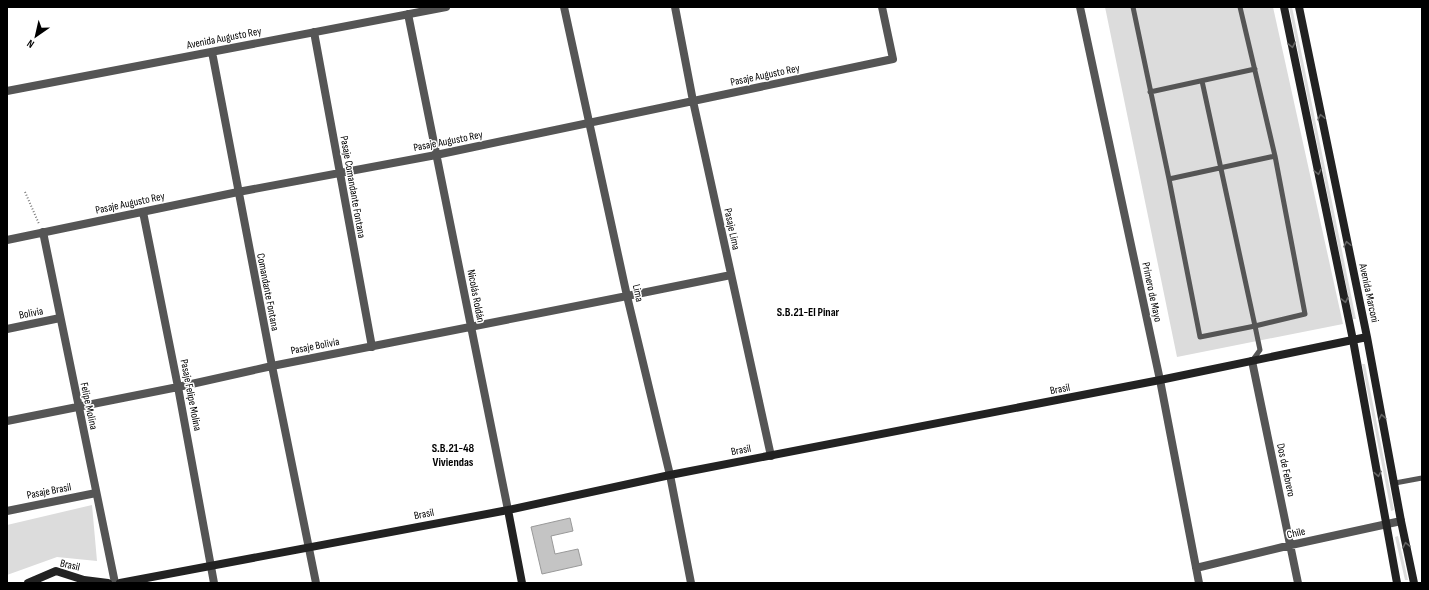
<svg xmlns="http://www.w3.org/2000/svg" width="1429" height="590" viewBox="0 0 1429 590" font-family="'Sofia Sans Condensed',sans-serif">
  <rect width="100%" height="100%" fill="#fff"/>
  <!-- green -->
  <path fill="#dcdcdc" d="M1105,7H1273L1343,324L1177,357Z
    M1289,7H1292L1356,319H1353Z
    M1362,364H1365L1394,510L1391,511Z
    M92,505L97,561L57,557L7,575V525Z
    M1398,536L1408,580H1405L1395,537Z"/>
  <!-- building -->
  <path fill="#c4c4c4" stroke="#999" d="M570,518L573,531L551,536L555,554L578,549L582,565L542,574L531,527Z"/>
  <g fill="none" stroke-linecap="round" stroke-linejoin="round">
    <!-- path -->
    <path stroke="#777" stroke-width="2" stroke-dasharray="1 2" stroke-linecap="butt" d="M25,192L39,224"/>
    <!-- lane -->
    <path stroke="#555" stroke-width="5" d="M1133,7L1169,179L1200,337L1255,326L1202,81
      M1240,7L1275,156
      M1150,92L1255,69
      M1169,179L1275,156L1305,314L1255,326L1260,350L1252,361
      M1395,483L1422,478"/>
    <!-- street -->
    <path stroke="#555" stroke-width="8" d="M564,7L627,296L670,475L691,583
      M675,7L693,101L771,456
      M1080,7L1160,380L1199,583
      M408,14L508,510
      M314,32L372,347
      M212,52L272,366L316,583
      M7,91L446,7
      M143,212L178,387L214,583
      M43,232L115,583
      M7,240L238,192L436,155L893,59L882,7
      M7,329L60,318
      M1252,361L1298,583
      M7,421L178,387L272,366L627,296L731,275
      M7,511L96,493
      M1196,568L1291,545L1401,521"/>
    <!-- secondary -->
    <path stroke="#222" stroke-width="8" d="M1284,7L1353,340L1397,583
      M1299,7L1367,337L1401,521L1414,583
      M508,510L522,583
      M28,583L56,571L84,580L108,583
      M120,583L508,510L670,475L1160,380L1367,337"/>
  </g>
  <!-- one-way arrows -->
  <defs><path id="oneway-chevron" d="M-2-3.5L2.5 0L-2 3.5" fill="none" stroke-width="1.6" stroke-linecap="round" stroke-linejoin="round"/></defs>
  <g stroke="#646464">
    <use href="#oneway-chevron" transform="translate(1292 45) rotate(78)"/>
    <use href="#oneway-chevron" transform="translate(1321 117) rotate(-102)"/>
    <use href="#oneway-chevron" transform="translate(1318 172) rotate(78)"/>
    <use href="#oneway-chevron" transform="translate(1347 244) rotate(-102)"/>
    <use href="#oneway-chevron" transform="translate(1345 300) rotate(78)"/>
    <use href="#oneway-chevron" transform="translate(1382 417) rotate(-101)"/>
    <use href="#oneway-chevron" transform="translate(1378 474) rotate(80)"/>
    <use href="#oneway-chevron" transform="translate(1406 545) rotate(-102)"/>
  </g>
  <g text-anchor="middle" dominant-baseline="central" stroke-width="3" stroke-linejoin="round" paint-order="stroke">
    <!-- street labels -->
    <g font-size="11" fill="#000" stroke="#fff">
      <text transform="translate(224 38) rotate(-11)">Avenida Augusto Rey</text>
      <text transform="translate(765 75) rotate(-12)">Pasaje Augusto Rey</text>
      <text transform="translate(448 141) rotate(-11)">Pasaje Augusto Rey</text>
      <text transform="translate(353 187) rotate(80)">Pasaje Comandante Fontana</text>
      <text transform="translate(130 203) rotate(-12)">Pasaje Augusto Rey</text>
      <text transform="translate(732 229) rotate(78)">Pasaje Lima</text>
      <text transform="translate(268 292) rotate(79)">Comandante Fontana</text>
      <text transform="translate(1152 292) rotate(78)">Primero de Mayo</text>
      <text transform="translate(638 293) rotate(77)">Lima</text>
      <text transform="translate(1369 293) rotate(78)">Avenida Marconi</text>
      <text transform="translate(476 296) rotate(79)">Nicolás Roldán</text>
      <text transform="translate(31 313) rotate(-11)">Bolivia</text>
      <text transform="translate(315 346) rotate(-11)">Pasaje Bolivia</text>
      <text transform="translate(1060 389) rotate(-11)">Brasil</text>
      <text transform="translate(191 395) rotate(79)">Pasaje Felipe Molina</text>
      <text transform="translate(89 406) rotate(78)">Felipe Molina</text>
      <text transform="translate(741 450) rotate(-11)">Brasil</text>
      <text transform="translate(1286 470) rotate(78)">Dos de Febrero</text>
      <text transform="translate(49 491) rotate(-11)">Pasaje Brasil</text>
      <text transform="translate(424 514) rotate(-11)">Brasil</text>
      <text transform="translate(1296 533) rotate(-13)">Chile</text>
      <text transform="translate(70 565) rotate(13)">Brasil</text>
    </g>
    <!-- neighbourhood labels -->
    <g font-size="12" font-weight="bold" fill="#000" stroke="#fff">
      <text x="808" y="312">S.B.21-El Pinar</text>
      <text x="453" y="448">S.B.21-48<tspan x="453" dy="14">Viviendas</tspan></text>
    </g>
  </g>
  <!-- border -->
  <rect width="1429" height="590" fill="none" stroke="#000000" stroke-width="16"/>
  <!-- north arrow -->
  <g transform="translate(36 36) rotate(214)" stroke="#ffffff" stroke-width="3" paint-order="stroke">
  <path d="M0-3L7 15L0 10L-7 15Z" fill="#000000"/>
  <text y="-6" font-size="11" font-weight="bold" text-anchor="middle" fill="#000000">N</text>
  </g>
</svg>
